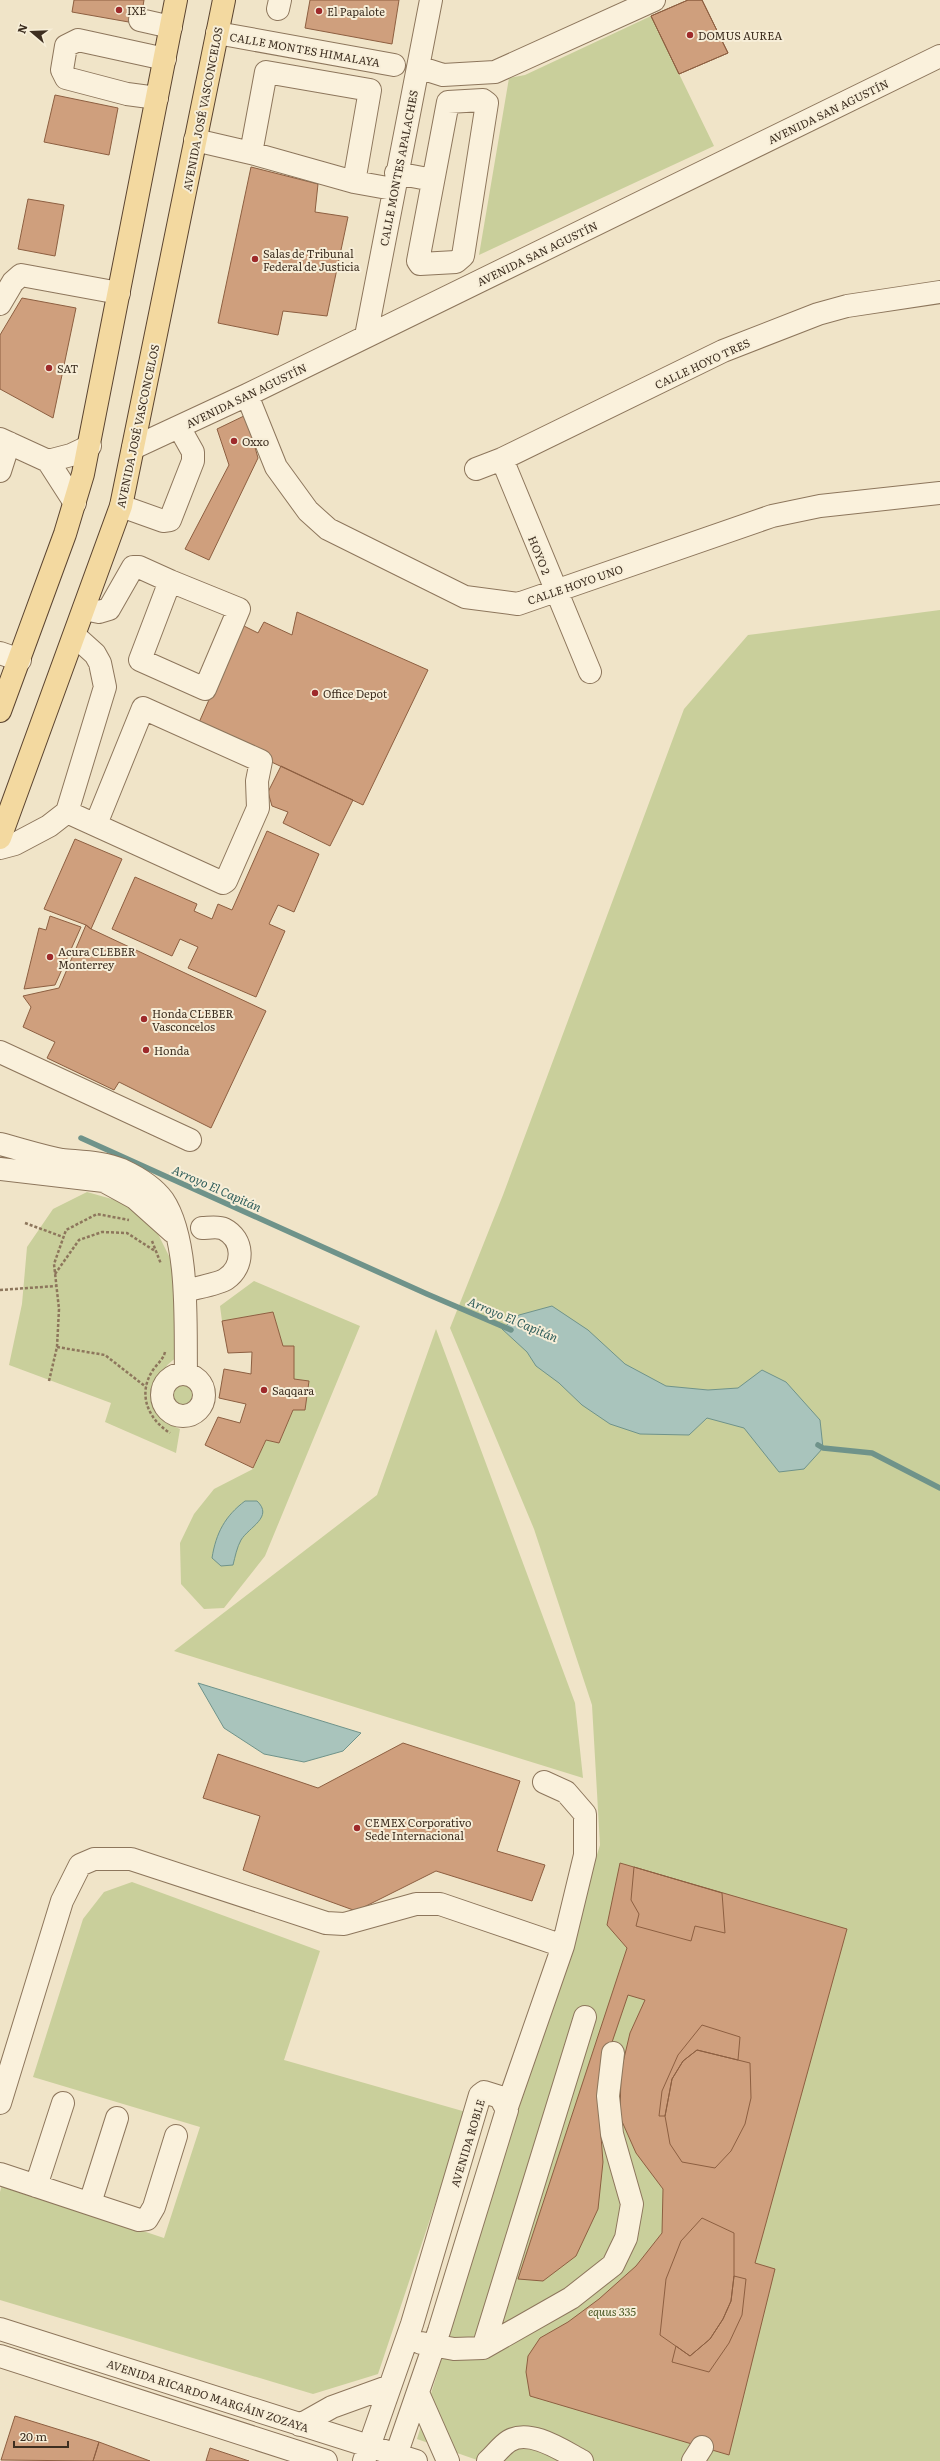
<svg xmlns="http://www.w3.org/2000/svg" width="940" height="2461" viewBox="0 0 940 2461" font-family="Literata,serif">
  <rect width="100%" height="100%" fill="#f0e4c8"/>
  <!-- green -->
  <path fill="#c9cf9b" d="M651,16L714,146L479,255L509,78L525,75Z
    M940,610V2461H480L417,2439L600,1845L592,1705L534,1529L450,1328L503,1195L684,709L748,635Z
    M87,1192L126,1203L156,1230L178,1274L179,1356C147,1376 141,1414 180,1429L176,1453L105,1422L111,1403L9,1365L22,1304L27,1247L53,1209Z
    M254,1281L360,1326L265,1556L224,1608L204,1609L181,1584L180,1543L194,1514L214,1489L253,1469L266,1440L279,1443L293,1410H305L309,1381L294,1379V1346H283L273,1312L222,1321L220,1306Z
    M436,1329L575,1703L583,1778L174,1651L377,1495Z
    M168 1394a15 15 0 1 1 30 0a15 15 0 1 1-30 0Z
    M132,1882L320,1951L284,2060L466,2112L378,2374L313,2394L0,2300V2192L2,2184L164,2238L200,2127L33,2077L83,1919L104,1892Z"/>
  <!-- water -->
  <path fill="#a9c4bc" stroke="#6f938a" d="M552,1306L588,1330L625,1364L666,1386L708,1390L738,1388L762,1370L786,1382L820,1420L823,1448L804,1469L779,1472L744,1428L707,1418L689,1435L640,1434L610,1424L582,1405L559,1383L536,1366L527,1352L502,1329L519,1315Z
    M245,1501H257C274,1517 249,1527 241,1540C237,1547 235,1557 233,1565L221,1566L212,1558C216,1533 225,1516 245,1501Z
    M198,1683L361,1733L343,1751L304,1762L264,1754L224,1728Z"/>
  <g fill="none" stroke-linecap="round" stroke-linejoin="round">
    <!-- stream -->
    <path stroke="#6f938a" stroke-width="5.5" d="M81,1138L427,1294L511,1330
      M818,1445L823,1448L872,1453L940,1488"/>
  </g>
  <!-- building -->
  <path fill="#cf9f7d" stroke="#8d5f41" d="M74,0H144L140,24L72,12Z
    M310,0H399L392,44L305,28Z
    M688,0H702L728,53L679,74L651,16Z
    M688,0H702L728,53L679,74L651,16Z
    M55,95L118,108L109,155L44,142Z
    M251,167L318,184L315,212L348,217L327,316L283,311L278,335L218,323Z
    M28,199L64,205L55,256L18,249Z
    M22,298L76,308L53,418L0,389V335Z
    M246,415L258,458L209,560L185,549L229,465L217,429Z
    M297,612L428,670L363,805L197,727L242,625L258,633L264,622L292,635Z
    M281,766L353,800L330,846L283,823L288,812L272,806L268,792Z
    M267,831L319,854L294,912L278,905L269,924L285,931L256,997L188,968L198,947L180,939L172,956L112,929L135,877L197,904L194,911L212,919L218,904L232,910Z
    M75,839L122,859L91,929L86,925L44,909Z
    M50,916L81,927L55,985L24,989L39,928L46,930Z
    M86,925L91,929L266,1011L211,1128L119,1082L114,1090L47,1058L55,1042L23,1027L31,1007L23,996L59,988Z
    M273,1312L283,1346H294V1379L309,1381L305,1410H293L279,1443L266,1440L253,1468L205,1445L218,1417L240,1423L246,1404L219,1398L224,1369L251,1374L252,1352L228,1353L222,1321Z
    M403,1743L520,1781L497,1851L545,1865L532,1901L436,1871L356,1911L243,1870L260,1816L203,1798L218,1754L318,1788Z
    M620,1863L847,1929L755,2263L775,2269L729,2455L530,2396L526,2372L528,2356L540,2338L568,2322L599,2299L636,2266L662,2233L663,2189L636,2153L620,2117L621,2071L630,2033L645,2000L628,1995L605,2063L599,2110L603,2162L598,2209L576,2256L543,2281L518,2279L627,1948L607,1925Z
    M634,1867L722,1893L725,1933L695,1926L691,1941L636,1926L639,1914L631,1900Z
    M702,2025L740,2037L738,2060L697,2050L683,2061L672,2079L665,2116H659L662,2091L678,2055Z
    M697,2050L750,2063L751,2098L745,2124L731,2151L715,2168L682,2162L670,2144L665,2116L672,2079L683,2061Z
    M702,2218L734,2233V2276L731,2301L723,2319L710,2339L690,2356L660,2335L666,2279L681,2241Z
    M734,2276L746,2279L742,2315L729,2343L709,2372L672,2362L676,2346L690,2356L710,2339L723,2319L731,2301Z
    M15,2416L99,2442L93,2461L1,2460Z
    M99,2442L150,2461H93Z
    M210,2448L249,2461H206Z"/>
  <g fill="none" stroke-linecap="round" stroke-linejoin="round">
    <defs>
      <path id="minor" d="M278,9L280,0
        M140,20L171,27
        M217,33L394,65
        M418,67L443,75L495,72L654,0
        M157,98L127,94L66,78L62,70L66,46L78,40L165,59
        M483,100L487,103L463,256L456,262L420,264L418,261L448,102Z
        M195,140L251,153
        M396,173L433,180
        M354,182L370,90L266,72L251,153L354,182L393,189
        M0,304L13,282L21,275L119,293
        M366,336L431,0
        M247,395L276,467L308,511L328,529L465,597L518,604L772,516L820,506L940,493
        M0,439L48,461L75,503
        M133,448L247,395L940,56
        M502,459L590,672
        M48,461L71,455L90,446
        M476,469L502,459L723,351L818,314L847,306L940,292
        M0,471L9,443
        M121,506L163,521L170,520L193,461V452L179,427
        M170,581L239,609L205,689L140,660Z
        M84,609L99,612L109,609L133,567H139L170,581
        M0,653L20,660
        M67,812L223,883L226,881L258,808L257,781L261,761L143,708L96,824
        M0,848L15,844L49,826L67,812L105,687L100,663L95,654L75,636
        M0,1052L190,1140
        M0,1144C20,1149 41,1156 62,1160C82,1162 103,1162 122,1170C137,1177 153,1186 163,1200C190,1240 185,1326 186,1373
        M0,1169L104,1181L135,1198L173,1232
        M185,1291C195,1288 219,1284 226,1279C245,1266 244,1239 224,1229C218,1226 208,1228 202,1228
        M162 1395a21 21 0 1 1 42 0a21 21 0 1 1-42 0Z
        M0,2103L62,1901L80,1865L94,1859H131L326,1923L344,1924L416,1904H440L563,1946
        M507,2107L563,1946L585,1855V1814L566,1792L544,1782
        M0,2174L139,2220L147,2219L154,2207L176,2136
        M36,2186L63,2103
        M90,2203L117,2118
        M0,2329L416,2461
        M421,2343L454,2349L483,2348L571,2298L613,2265L626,2238L632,2204L612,2134L608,2096L613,2053
        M483,2348L585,2017
        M0,2356L326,2461
        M418,2393L448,2461
        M300,2425L332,2407L390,2386
        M364,2461L412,2324L480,2095L484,2092L500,2097L507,2110L439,2331L394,2461
        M488,2461C495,2455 501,2446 509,2441C530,2428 563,2451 582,2461
        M693,2461L702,2447"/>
      <path id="major" d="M0,711L65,534L83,474L176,0
        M0,838L121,506L224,0"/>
    </defs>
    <!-- minor casing -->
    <use href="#minor" stroke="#8d765c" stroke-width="24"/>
    <!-- major casing -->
    <use href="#major" stroke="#5b4430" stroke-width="24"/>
    <!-- path -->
    <path stroke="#8d765c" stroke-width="2.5" stroke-dasharray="3 2" stroke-linecap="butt" d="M25,1223L63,1237
      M152,1241L161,1264
      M55,1274L79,1240L102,1232L127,1233L155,1251
      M0,1290L56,1286
      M57,1347L105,1355L146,1387
      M165,1352C163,1360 157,1364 153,1370C137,1394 148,1419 170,1433
      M49,1381L57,1347L59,1309L54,1264L66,1230L97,1214L129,1220"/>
    <!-- minor -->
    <use href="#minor" stroke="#faf1dc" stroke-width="22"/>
    <!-- major -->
    <use href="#major" stroke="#f3d9a0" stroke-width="22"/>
  </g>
  <!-- markers -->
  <g fill="#9e2a2b" stroke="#f7eed8" stroke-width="1.5">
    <circle cx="119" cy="10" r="4"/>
    <circle cx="319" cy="11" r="4"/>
    <circle cx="690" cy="35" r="4"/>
    <circle cx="255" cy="259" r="4"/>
    <circle cx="49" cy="368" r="4"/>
    <circle cx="234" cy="441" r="4"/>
    <circle cx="315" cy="693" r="4"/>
    <circle cx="50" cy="957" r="4"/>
    <circle cx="144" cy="1019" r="4"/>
    <circle cx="146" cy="1050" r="4"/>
    <circle cx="264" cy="1390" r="4"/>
    <circle cx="357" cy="1828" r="4"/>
  </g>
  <g text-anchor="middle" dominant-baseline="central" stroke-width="4" stroke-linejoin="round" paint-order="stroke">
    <!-- poi labels -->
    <g font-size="11" fill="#3d2e20" stroke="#f7eed8" text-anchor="start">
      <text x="127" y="10">IXE</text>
      <text x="327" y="11">El Papalote</text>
      <text x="698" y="35">DOMUS AUREA</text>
      <text x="263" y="253">Salas de Tribunal<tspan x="263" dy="13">Federal de Justicia</tspan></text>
      <text x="57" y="368">SAT</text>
      <text x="242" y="441">Oxxo</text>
      <text x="323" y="693">Office Depot</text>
      <text x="58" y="951">Acura CLEBER<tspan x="58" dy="13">Monterrey</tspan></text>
      <text x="152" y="1013">Honda CLEBER<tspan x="152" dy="13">Vasconcelos</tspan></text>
      <text x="154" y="1050">Honda</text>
      <text x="272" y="1390">Saqqara</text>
      <text x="365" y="1822">CEMEX Corporativo<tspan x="365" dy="13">Sede Internacional</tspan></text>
    </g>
    <!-- street labels -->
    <g font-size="11" fill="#3d2e20" stroke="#f7eed8">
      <text transform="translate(305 49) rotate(10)">CALLE MONTES HIMALAYA</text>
      <text transform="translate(202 109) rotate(-79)">AVENIDA JOSÉ VASCONCELOS</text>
      <text transform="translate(828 111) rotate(-26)">AVENIDA SAN AGUSTÍN</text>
      <text transform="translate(398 168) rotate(-79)">CALLE MONTES APALACHES</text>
      <text transform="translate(537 253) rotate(-26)">AVENIDA SAN AGUSTÍN</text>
      <text transform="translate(702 363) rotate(-25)">CALLE HOYO TRES</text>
      <text transform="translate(246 395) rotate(-26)">AVENIDA SAN AGUSTÍN</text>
      <text transform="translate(137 426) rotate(-78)">AVENIDA JOSÉ VASCONCELOS</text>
      <text transform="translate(540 555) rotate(68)">HOYO 2</text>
      <text transform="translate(575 584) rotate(-19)">CALLE HOYO UNO</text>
      <text transform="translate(467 2143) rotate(-73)">AVENIDA ROBLE</text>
      <text transform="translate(208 2395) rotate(18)">AVENIDA RICARDO MARGÁIN ZOZAYA</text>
    </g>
    <!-- park labels -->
    <g font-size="11" font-style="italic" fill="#4d5a26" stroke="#f7eed8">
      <text x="612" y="2311">equus 335</text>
    </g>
    <!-- water labels -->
    <g font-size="12" font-style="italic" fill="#2f5d5a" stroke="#f7eed8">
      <text transform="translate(217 1188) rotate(24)">Arroyo El Capitán</text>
      <text transform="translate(513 1319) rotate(23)">Arroyo El Capitán</text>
    </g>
  </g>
  <!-- north arrow -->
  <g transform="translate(32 32) rotate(289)" stroke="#f7eed8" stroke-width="3" paint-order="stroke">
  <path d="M0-3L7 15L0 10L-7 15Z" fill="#3d2e20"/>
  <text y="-6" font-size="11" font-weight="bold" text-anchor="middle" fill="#3d2e20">N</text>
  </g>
  <!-- scale -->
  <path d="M14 2441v6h54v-6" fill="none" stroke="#3d2e20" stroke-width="2"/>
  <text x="20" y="2441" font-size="12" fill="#3d2e20" stroke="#f7eed8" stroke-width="3" paint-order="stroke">20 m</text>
</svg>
